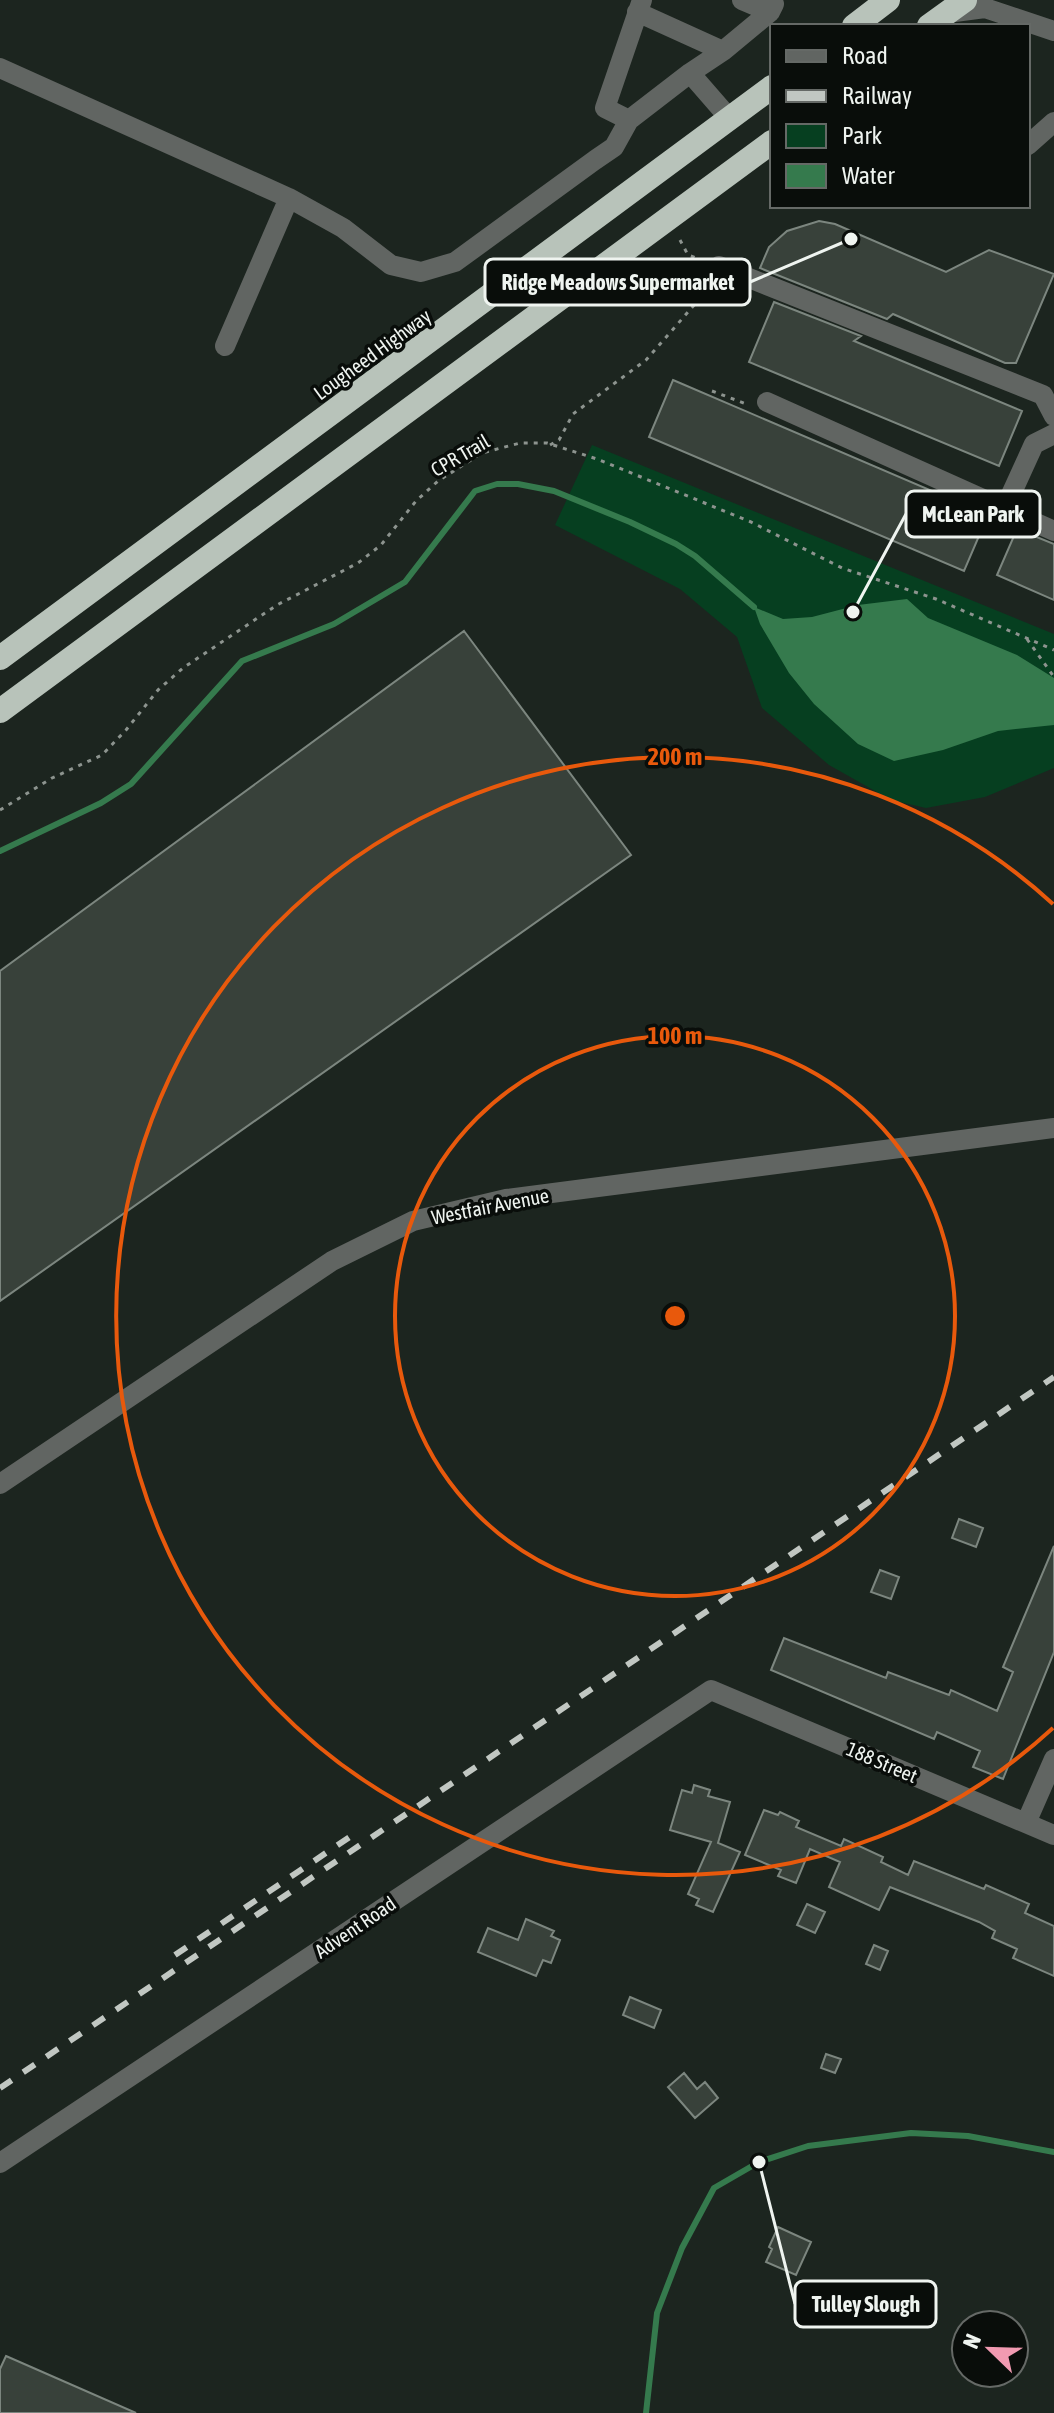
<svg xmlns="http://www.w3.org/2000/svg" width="1054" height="2413" viewBox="0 0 1054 2413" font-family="'Asap Condensed',sans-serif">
  <rect width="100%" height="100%" fill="#1c251f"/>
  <!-- green -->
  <path fill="#063f20" d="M592,445L1054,634V768L985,797L926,808L891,800L829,765L762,708L737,637L680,589L555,525Z"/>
  <!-- water -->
  <path fill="#357a4d" d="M907,599L928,618L1017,655L1054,678V725L998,731L943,750L894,761L858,744L814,704L789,673L760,624L754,607L783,619L812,617L858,605Z"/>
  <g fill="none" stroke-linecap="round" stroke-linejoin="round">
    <!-- stream -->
    <path stroke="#357a4d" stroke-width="6" d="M0,851L101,803L131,784L242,661L334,624L405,582L475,491L497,484H518L554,491L630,522L676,544L695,556L754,607
      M646,2413L657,2313L682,2248L714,2188L759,2162L808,2146L911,2133L968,2136L1054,2152"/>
  </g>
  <!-- building -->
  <path fill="#38413a" stroke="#7c867f" stroke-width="2" d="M819,221L835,224L946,272L989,250L1054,274L1016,363H1005L893,314L887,319L760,268L769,247L787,231Z
    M774,302L861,336L854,341L1022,411L999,466L749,362Z
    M673,380L988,515L964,571L649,437Z
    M1017,529L1054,544V600L997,575Z
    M464,631L631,855L0,1301V971Z
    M959,1519L983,1528L976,1547L952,1538Z
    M1054,1546V1652L1003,1779L973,1767L980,1751L937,1732L934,1739L771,1670L784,1638L886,1678L888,1672L949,1695L951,1690L997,1711L1013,1672L1003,1667Z
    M880,1570L899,1577L891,1599L871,1592Z
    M694,1785L710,1790L708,1796L730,1802L718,1843L740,1852L713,1912L696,1905L699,1899L688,1894L711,1842L670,1830L682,1790L692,1793Z
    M764,1810L778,1815L780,1812L799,1821L796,1827L841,1846L844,1839L883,1857L881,1862L908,1875L914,1861L984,1889L986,1885L1029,1904L1025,1913L1054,1926V1976L1013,1958L1017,1949L992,1938L995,1931L979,1922L890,1887L879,1910L829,1887L840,1862L810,1849L796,1883L778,1876L781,1870L745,1855Z
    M807,1904L825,1912L815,1933L797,1925Z
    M526,1919L554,1931L551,1936L560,1940L551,1963L543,1960L536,1976L478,1952L488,1928L518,1940Z
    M874,1945L888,1951L880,1970L866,1964Z
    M630,1997L661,2010L654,2028L623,2015Z
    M826,2054L841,2059L835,2073L821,2068Z
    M684,2073L697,2089L705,2082L718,2098L695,2118L668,2087Z
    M778,2227L811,2242L796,2275L766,2262L772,2249L769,2247Z
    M6,2356L136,2413H0V2369Z"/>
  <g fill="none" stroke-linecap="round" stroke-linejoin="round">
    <!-- path -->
    <path stroke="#8d948f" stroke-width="3" stroke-dasharray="4 6" stroke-linecap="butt" d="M680,240L688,255L702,260
      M712,391L749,405
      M550,445L559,440L573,414L646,360L710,287V282
      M1027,639L1054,677
      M0,810L52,778L102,755L126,730L158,690L183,668L277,605L358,563L381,545L416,501L438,481L482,453L520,443H547L597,459L751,522L842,568L936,599L1054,650"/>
    <!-- minor -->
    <path stroke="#616562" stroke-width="20" d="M642,0L605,108L629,120L690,73L730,119
      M742,0L770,12L774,4
      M637,12L723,51
      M947,13L985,8L1054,31
      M0,68L289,198L343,228L391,265L421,272L455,262L595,160L614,147L629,120
      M690,73L723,51L770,12
      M1028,145L1054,122
      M719,266L1043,395L1054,416
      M225,346L289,198
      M767,402L1054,531
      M1004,510L1034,444L1054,434
      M0,1484L332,1261L413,1221L506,1199L1054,1128
      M1026,1823L1054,1759
      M0,2163L711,1690L1054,1835"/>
    <!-- highway -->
    <path stroke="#b8c3ba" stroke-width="24" d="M854,26L888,0
      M929,26L965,0
      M0,658L772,87
      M0,711L772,142"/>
    <!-- rail -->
    <path stroke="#c1c7c2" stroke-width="6" stroke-dasharray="14 14" stroke-linecap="butt" d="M175,1955L354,1834
      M0,2088L1054,1377"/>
  </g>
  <!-- distance rings -->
  <g fill="none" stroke="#e8590c" stroke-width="4">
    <circle cx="675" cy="1316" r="280"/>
    <path d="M1053 1728A559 559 0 1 1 1053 904"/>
  </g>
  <g text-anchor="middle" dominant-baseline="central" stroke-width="7" stroke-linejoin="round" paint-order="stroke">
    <!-- street labels -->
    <g font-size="20" fill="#eff4f0" stroke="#090d0a">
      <text transform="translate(372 354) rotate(-36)">Lougheed Highway</text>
      <text transform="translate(460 455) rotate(-30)">CPR Trail</text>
      <text transform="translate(490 1206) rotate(-11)">Westfair Avenue</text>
      <text transform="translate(882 1762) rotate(23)">188 Street</text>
      <text transform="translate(355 1927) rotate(-34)">Advent Road</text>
    </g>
  </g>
  <circle cx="675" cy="1316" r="12" fill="#e8590c" stroke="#090d0a" stroke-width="4"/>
  <g font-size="24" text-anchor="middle" font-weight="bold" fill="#e8590c" stroke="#090d0a" stroke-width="7" stroke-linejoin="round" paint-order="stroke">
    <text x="675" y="765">200 m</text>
    <text x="675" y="1044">100 m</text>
  </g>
  <!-- callouts -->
  <path fill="none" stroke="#eff4f0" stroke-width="3" d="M851 239L750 282M853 612L906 514M759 2162L795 2304"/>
  <g fill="#eff4f0" stroke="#090d0a" stroke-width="3">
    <circle cx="851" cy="239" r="8"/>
    <circle cx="853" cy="612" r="8"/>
    <circle cx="759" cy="2162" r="8"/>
  </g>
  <g fill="#090d0a" stroke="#eff4f0" stroke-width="3">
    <rect x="485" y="259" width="265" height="46" rx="8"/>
    <rect x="906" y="491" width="134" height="46" rx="8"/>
    <rect x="795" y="2281" width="141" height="46" rx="8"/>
  </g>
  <g font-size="22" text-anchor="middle" font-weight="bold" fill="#eff4f0">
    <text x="618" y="290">Ridge Meadows Supermarket</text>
    <text x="973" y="522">McLean Park</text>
    <text x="866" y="2312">Tulley Slough</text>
  </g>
  <!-- legend -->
  <rect x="770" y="24" width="260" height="184" fill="#090d0a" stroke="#656966" stroke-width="2"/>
  <rect x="786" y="50" width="40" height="12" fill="#616562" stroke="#656966" stroke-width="2"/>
  <text x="842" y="64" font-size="24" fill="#eff4f0">Road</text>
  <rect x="786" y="90" width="40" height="12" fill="#c1c7c2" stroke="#656966" stroke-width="2"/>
  <text x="842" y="104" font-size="24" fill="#eff4f0">Railway</text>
  <rect x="786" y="124" width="40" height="24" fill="#063f20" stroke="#656966" stroke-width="2"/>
  <text x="842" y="144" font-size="24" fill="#eff4f0">Park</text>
  <rect x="786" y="164" width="40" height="24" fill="#357a4d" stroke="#656966" stroke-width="2"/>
  <text x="842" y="184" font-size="24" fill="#eff4f0">Water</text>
  <!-- north arrow -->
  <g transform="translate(990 2349) rotate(293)"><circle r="38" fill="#090d0a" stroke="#656966" stroke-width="2"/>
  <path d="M0-6L14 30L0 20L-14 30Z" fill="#f19ab1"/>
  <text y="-12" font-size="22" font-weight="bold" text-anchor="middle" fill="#eff4f0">N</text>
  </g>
</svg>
